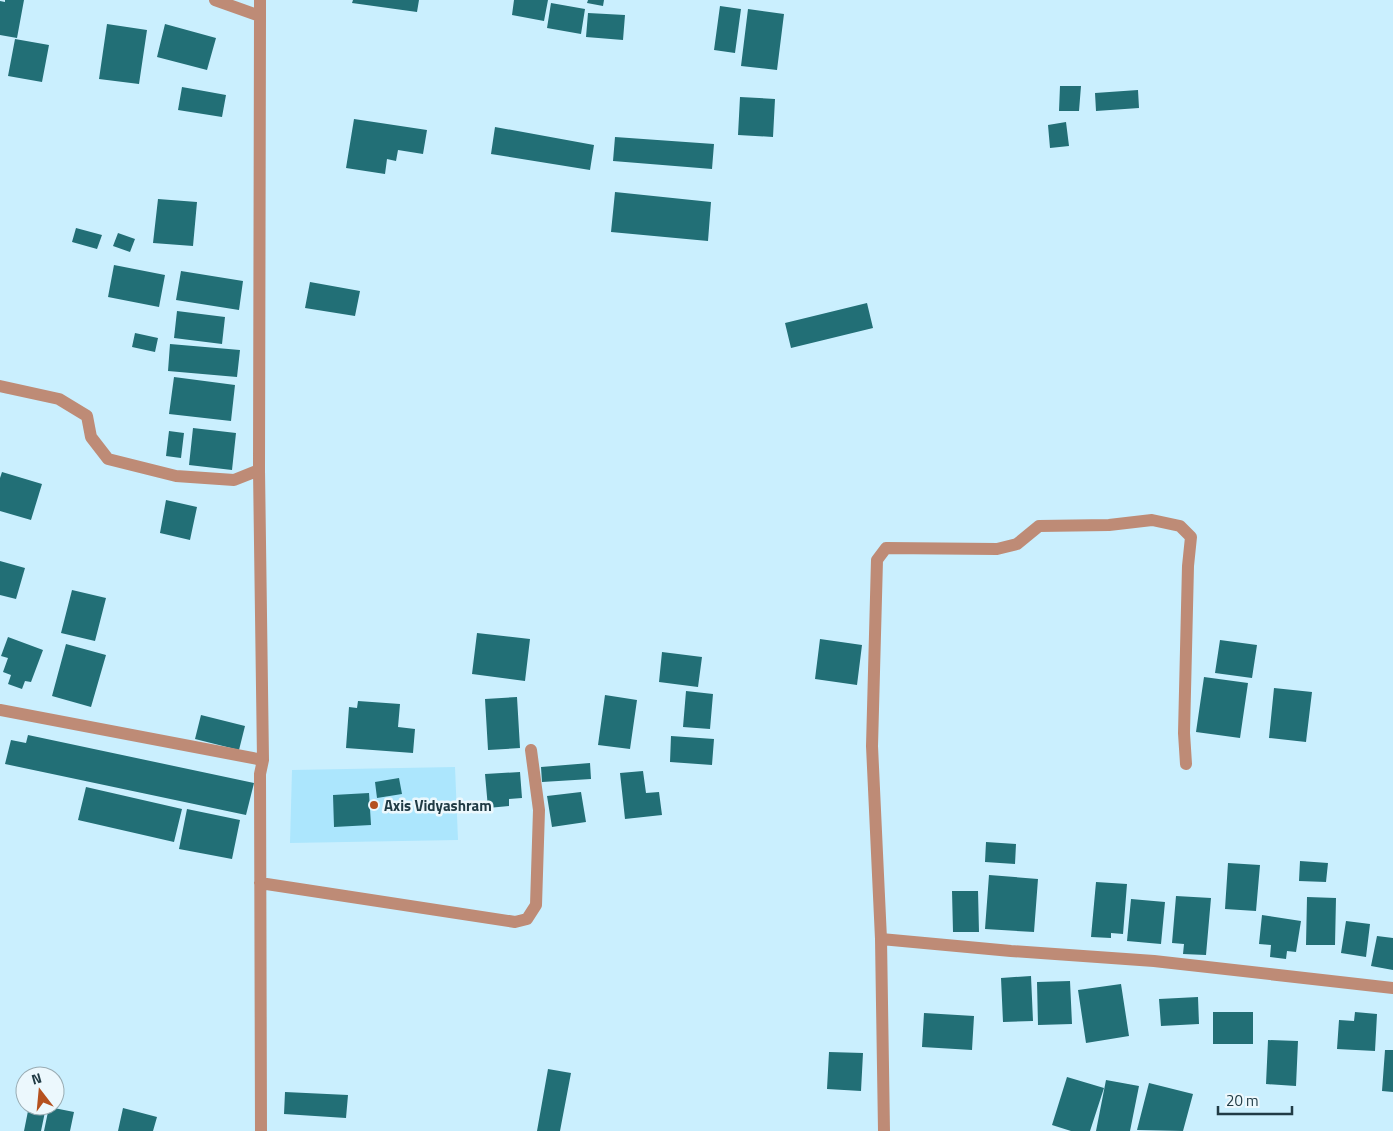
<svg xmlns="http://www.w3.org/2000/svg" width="1393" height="1131" viewBox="0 0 1393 1131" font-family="'Titillium Web',sans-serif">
  <rect width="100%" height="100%" fill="#caeffe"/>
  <!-- built -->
  <path fill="#ace6fd" d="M455,767L458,840L290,843L292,770Z"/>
  <!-- building -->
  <path fill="#226f76" d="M5,0H24L17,38L0,35V1L5,2Z
    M353,0H419L417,12L352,3Z
    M514,0H548L544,21L512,15Z
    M588,0H604L603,6L587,3Z
    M551,3L585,9L581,34L547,28Z
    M720,6L741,9L735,53L714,50Z
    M748,9L784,14L777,70L741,66Z
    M588,13L625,15L623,40L586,37Z
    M107,24L147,30L139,84L99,79Z
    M165,24L216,38L207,70L157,57Z
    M15,39L49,45L42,82L8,76Z
    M1060,86H1081L1079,111H1059Z
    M182,87L226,95L222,117L178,110Z
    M1138,90L1139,108L1096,111L1095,93Z
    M740,97L775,99L773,137L738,135Z
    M354,119L427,130L423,154L398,150L396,161L387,159L385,174L346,168Z
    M1066,122L1069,146L1050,148L1048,125Z
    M495,127L594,145L590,170L491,154Z
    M615,137L714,144L712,169L613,161Z
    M615,192L711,202L708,241L611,232Z
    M158,199L197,202L193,246L153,243Z
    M76,228L102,235L97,249L72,242Z
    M118,233L135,239L130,252L113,246Z
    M114,265L165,275L159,307L108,297Z
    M181,271L243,281L239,310L176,300Z
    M310,282L360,291L355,316L305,308Z
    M867,303L873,328L791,348L785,323Z
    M177,311L225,317L222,344L174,338Z
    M135,333L158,338L155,352L132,347Z
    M170,344L240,350L237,377L168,371Z
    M174,377L235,385L231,421L169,414Z
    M193,428L236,433L232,470L189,465Z
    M169,431L184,433L181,458L166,456Z
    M2,472L42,484L31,520L0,511V478Z
    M166,500L197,507L190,540L160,533Z
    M0,561L25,568L16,599L0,595Z
    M72,590L106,598L95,641L61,633Z
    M477,633L530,639L525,681L472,674Z
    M8,637L43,650L31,682L25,681L22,689L8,684L11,675L3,672L8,658L1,656Z
    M820,639L862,645L857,685L815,679Z
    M1220,640L1257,645L1252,678L1215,673Z
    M66,644L106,655L91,707L52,696Z
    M662,652L702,657L698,687L659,682Z
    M1204,677L1248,683L1240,738L1196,732Z
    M1274,688L1312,692L1306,742L1269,738Z
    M686,691L713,694L710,729L683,727Z
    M605,695L637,700L630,749L598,745Z
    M517,697L520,748L488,750L485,699Z
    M358,701L400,704L398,727L415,729L413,753L346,748L349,707L357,708Z
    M201,715L245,726L239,750L195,739Z
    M28,735L254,783L246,815L5,764L11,740L26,743Z
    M671,736L714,739L712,765L670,762Z
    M590,763L591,779L542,782L541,767Z
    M643,771L646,793L659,792L662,815L625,819L620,773Z
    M520,772L522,798L509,799V806L488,808L485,774Z
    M399,778L402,794L377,798L375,782Z
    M86,787L182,809L174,842L78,820Z
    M581,792L586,822L552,827L547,796Z
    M369,793L371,825L334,827L333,795Z
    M187,809L240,820L232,859L179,849Z
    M986,842L1016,844L1015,864L985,862Z
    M1300,861L1328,863L1326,882L1299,881Z
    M1228,863L1260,865L1256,911L1225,909Z
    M989,875L1038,879L1034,932L985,929Z
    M1096,882L1127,884L1123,934L1111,933V938L1091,937Z
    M952,891H978L979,932H953Z
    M1176,896L1211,898L1206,955L1183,954L1184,944L1172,943Z
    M1307,897L1336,898L1335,945H1306Z
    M1131,899L1165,902L1161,944L1127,941Z
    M1262,915L1301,921L1296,952L1287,951L1286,959L1270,957L1271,945L1259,944Z
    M1346,921L1370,924L1366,957L1341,953Z
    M1377,936L1393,938V970L1371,966Z
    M1031,976L1033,1021L1003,1022L1001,978Z
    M1070,981L1072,1024L1038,1025L1037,982Z
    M1121,984L1129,1036L1086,1043L1078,990Z
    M1198,997L1199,1024L1161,1026L1159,999Z
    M1213,1012H1253V1044H1213Z
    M1355,1012L1377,1014L1375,1051L1337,1049L1339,1020L1354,1021Z
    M924,1013L974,1016L972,1050L922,1047Z
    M1268,1040L1298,1041L1296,1086L1266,1084Z
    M1385,1050H1393V1092L1382,1091Z
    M829,1052L863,1053L861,1091L827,1089Z
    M548,1069L571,1073L560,1131H537Z
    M1067,1077L1104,1088L1090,1131H1071L1052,1125Z
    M1106,1080L1139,1086L1130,1131H1096Z
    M1149,1083L1193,1094L1183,1131L1137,1130Z
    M285,1092L348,1095L346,1118L284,1114Z
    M29,1106L46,1107L41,1131H24Z
    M49,1107L74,1112L70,1131H44Z
    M123,1108L157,1117L153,1131H118Z"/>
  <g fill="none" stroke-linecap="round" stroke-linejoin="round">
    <!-- minor -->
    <path stroke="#be8b76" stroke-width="12" d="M215,0L260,16L259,470L263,760L260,774L261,1131
      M260,0V16
      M0,386L59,399L87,416L91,437L108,459L176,476L234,480L259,470
      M0,710L263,760
      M260,883L515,922L527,919L536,905L539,810L531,750
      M881,939L872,746L877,560L886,548L997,549L1017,544L1039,526L1109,525L1152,520L1180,526L1191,537L1188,566L1184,733L1186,764
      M884,1131L881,939L1011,951L1154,961L1393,988"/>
  </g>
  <!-- markers -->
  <circle fill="#b5511f" stroke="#ecf8fd" stroke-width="2" cx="374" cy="805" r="5"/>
  <g text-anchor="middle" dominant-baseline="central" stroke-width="5" stroke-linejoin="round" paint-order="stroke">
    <!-- poi labels -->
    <g font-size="15" font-weight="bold" fill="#203b45" stroke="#ecf8fd" text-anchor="start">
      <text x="384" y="805">Axis Vidyashram</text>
    </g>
  </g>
  <!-- north arrow -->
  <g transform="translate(40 1091) rotate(344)"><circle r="24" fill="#ecf8fd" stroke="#9aacb3"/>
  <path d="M0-4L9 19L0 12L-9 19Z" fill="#b5511f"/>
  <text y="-8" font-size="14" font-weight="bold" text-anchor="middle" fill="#203b45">N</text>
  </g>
  <!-- scale -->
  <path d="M1218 1106v8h74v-8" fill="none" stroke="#203b45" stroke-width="2.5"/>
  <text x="1226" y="1106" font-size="15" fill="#203b45" stroke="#ecf8fd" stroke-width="4" paint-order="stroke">20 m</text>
</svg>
